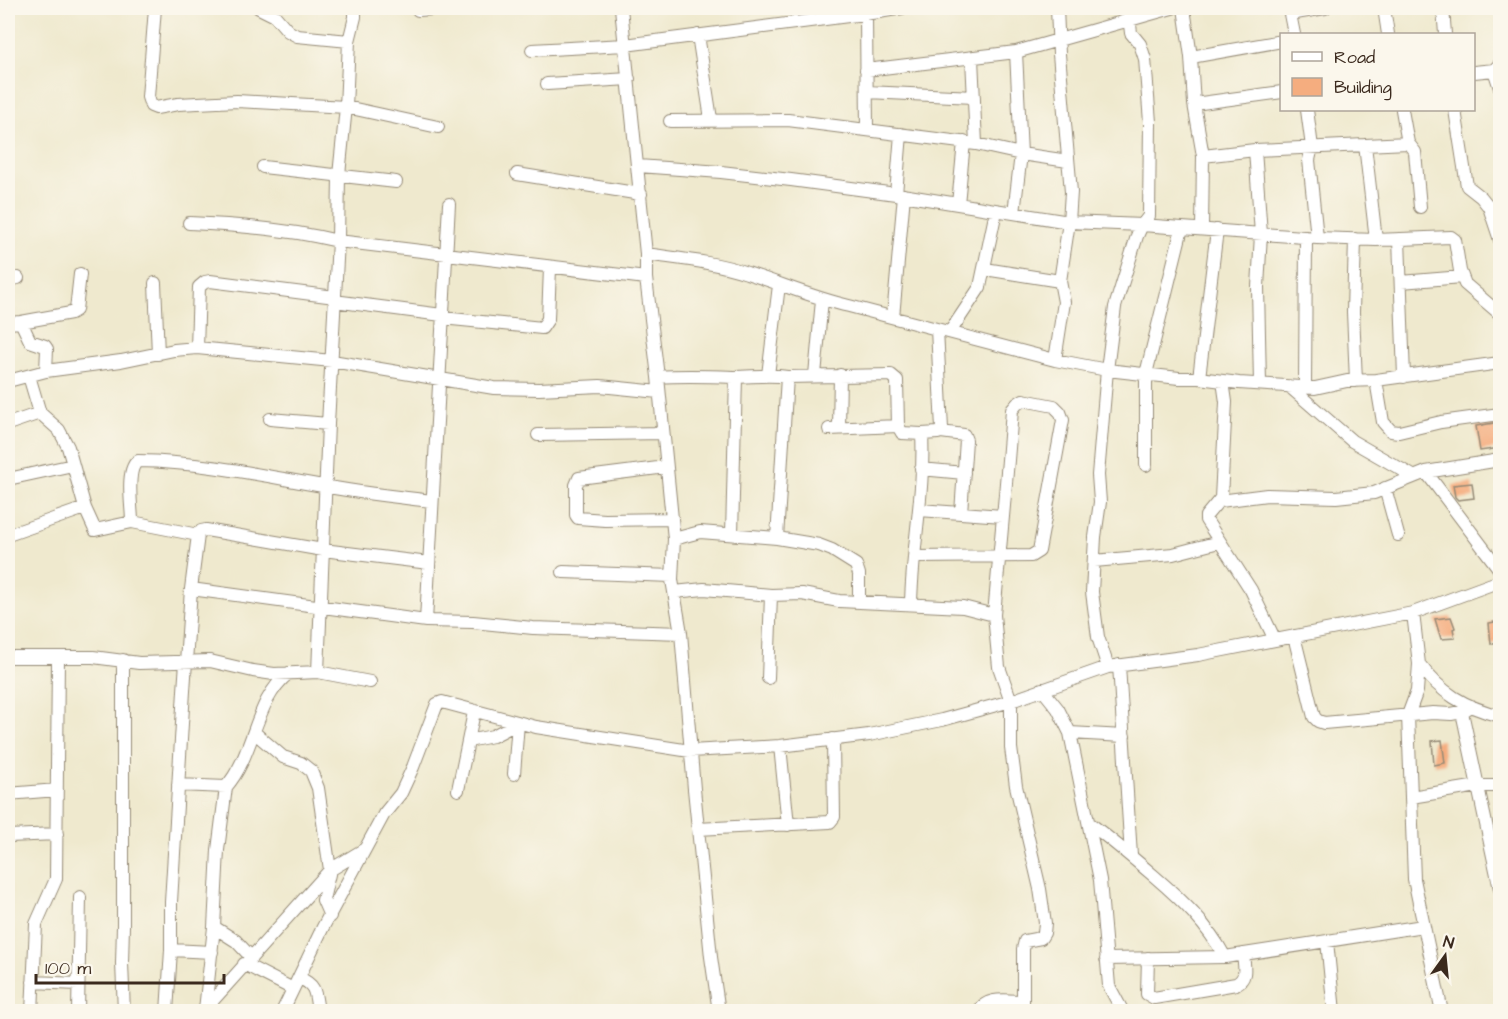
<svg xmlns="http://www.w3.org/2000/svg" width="1508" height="1019" viewBox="0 0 1508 1019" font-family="'Architects Daughter',sans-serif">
  <rect width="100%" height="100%" fill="#fbf7ec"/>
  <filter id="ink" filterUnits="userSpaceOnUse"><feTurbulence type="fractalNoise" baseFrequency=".0167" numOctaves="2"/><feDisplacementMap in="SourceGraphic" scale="12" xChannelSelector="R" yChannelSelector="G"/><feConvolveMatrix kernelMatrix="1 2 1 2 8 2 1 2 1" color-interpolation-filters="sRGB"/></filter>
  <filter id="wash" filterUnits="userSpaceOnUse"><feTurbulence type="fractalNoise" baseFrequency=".008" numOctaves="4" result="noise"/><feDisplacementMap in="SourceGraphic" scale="24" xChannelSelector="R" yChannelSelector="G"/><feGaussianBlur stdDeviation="1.35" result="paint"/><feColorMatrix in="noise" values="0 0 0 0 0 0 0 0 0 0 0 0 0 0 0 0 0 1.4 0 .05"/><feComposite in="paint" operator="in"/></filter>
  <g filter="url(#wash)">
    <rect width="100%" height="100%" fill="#efe9ce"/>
    <g id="blocks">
      <!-- building -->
      <path fill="#f5ad7f" d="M1500,422V448L1480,451L1476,426Z
        M1472,483L1474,498L1458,500L1455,497L1453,485Z
        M1451,617L1455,628L1453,629L1455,638L1441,639L1435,619Z
        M1500,621V642L1491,644L1489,623Z
        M1442,740L1445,763L1434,765L1432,741Z"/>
    </g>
  </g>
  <g filter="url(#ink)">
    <use href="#blocks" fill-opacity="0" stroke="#958a76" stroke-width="1.5"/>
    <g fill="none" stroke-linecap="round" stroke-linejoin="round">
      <defs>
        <path id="minor" d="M155,8L148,97L151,106L156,108L178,104L237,101L346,107L438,127
          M259,8L275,16L288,31L297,36L349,41
          M621,8L646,254V278L658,377L674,539L672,580L681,633L694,789L711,957L719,1012
          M1184,8L1191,57L1194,104L1203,156L1202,229
          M1384,8L1388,34
          M1443,8L1445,34
          M1289,9L1294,34
          M418,10L449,8
          M866,14L867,130
          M1290,14L1325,8
          M698,35L711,119
          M532,50L625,45L879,12L902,8
          M1191,57L1282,41
          M972,58L976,144
          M866,70L1016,52L1172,8
          M1494,70L1500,88
          M1474,72L1494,70L1500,64
          M547,84L629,79
          M867,92L974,97
          M1194,104L1282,92
          M1307,110L1312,147L1309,160L1317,238
          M1402,110L1408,143L1415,152L1420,207
          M1455,110L1467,186L1481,197L1489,207L1500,240
          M670,121L788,120L976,144L1021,154L1068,161
          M1365,145L1376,240
          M1255,150L1261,234L1258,287L1260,384
          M1203,156L1255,150L1408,143
          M638,166L721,172L791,180L896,194L1069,222L1142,225L1317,238L1376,240L1451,237L1455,240L1460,271L1465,284L1500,314
          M263,167L396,182
          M517,174L641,194
          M896,194L901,134
          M958,204L964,142
          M1014,213L1021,154L1016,52
          M189,223C240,225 288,229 338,241L646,278
          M1355,239L1353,312L1356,381
          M1399,239L1404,377
          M646,254C680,259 715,262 747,273C782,284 814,298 849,306L1055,360L1107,370L1179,378H1199L1239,383L1315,388L1347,381L1376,380L1500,363
          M985,269L1060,281
          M8,280L18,278
          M1401,282L1462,277
          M155,283L158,354
          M334,301L442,315
          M893,317L904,195
          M442,318L542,328L548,319L550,268
          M8,323L21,322
          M950,332L980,287L996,211
          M197,348L199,287L205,282L210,281L335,297
          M1055,360L1064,302L1060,281L1069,222L1071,192L1059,54L1057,8
          M46,371L47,349L45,346L30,341L21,322L71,313L76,310L80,274
          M768,375L779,285
          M815,375L822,300
          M29,376L40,413L59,430L68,447L85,508L95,530L132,522C132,507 125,469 138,461C203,462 265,476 328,487C363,493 397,497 432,501
          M658,377C684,375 709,376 734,377C752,377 769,374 787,377L891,375L897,380L898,426L902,433L922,434
          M1199,378L1217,230
          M1376,380L1383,422L1391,431L1399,432L1441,422L1500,414
          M8,381L46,371L121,361L174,350L197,348L332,361L494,388L539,389L600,386L659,392
          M1223,381L1226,402L1221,498L1206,516V520L1251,590L1275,640
          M1290,387L1352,441L1413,476
          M1305,387L1306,237
          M270,419L328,424
          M8,424L40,413
          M839,428L840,375
          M829,429L898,426
          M941,432L964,435L966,440L961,513
          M538,435L663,433
          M1146,465V374L1182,228
          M666,467L579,478L576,485V515L578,518L605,520L672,519
          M921,469L964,473
          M1426,472L1500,570
          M8,479L73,465
          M1385,488L1398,535
          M1220,501L1267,495L1336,497L1374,493L1426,472L1500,460
          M919,510L1003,516
          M132,522L198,535
          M732,534L736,377
          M8,535L85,508
          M777,538L787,377
          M674,539L700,532L777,538L819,545L832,550L856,565L859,574V601
          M914,557L1031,556L1039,551L1063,420L1060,412L1054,406L1023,400L1017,404L1012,410C1007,479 1000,547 994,615
          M1094,561L1173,554L1219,542
          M563,572L672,576
          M191,589L426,621L473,622L533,628L681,633
          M674,592L704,589L771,595L802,594L839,601L963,607L994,615L999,667L1011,701V748L1016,786L1040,889L1045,923L1044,933L1041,938L1025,941L1023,949V1012
          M911,604C912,547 925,491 922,434L938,433L942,429L937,329
          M1413,613L1419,664L1417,691L1408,715L1414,879L1442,1012
          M426,621L449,204
          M1294,636L1314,717L1318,721L1324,723L1433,713L1451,714L1462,712L1471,706
          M8,657H93L139,663L210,661L253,671L274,674L318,672L370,682
          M123,660V926L122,963L124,1012
          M1419,664C1441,693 1464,707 1500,716
          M1119,665L1131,856
          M1108,667L1098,637L1092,592L1095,537L1100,502L1098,475L1107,370L1115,307L1137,236L1142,225L1149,216L1150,122L1145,59L1140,44L1131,33L1128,8
          M318,672L328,424L338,241L339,175L346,107L349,41L355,17V8
          M768,678L771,595
          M1042,689L1058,709L1070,733L1100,880L1109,986L1123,1012
          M1462,712L1500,889
          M255,733L283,757L301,763L311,771L318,788L330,870L323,900L330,916
          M1070,733L1124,736
          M468,741L493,736L518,723
          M780,746L788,825
          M514,774L518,723
          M178,785L226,787C255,754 254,700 289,673
          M458,790L474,712
          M8,794L57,790
          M1411,797L1478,786H1500
          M1089,823C1112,840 1133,858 1154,876C1183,901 1207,924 1225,957
          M698,829L830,822L834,817L833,739
          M8,836L57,834
          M214,927L236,941L251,957
          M1327,941L1334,1012
          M171,950L212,952
          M1148,958L1147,994L1154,998L1236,984C1248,978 1244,966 1243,954
          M1106,959L1225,957L1423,926
          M244,964L293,989
          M299,978C317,985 315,994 318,1012
          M33,982L78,984
          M206,1008L330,870L365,849
          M205,1010L214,927L218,850L226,787
          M32,1012L36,924L56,879L58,658
          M78,1012L80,897
          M167,1012L171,950V902L184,691L191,589L198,535L201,531L206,530L323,550L429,563
          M282,1012L323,927L384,814L401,793L413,767L437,704L442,702L536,727L690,751L780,746L869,735L942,720L1011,701L1108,667L1198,655L1413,613L1500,581
          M979,1012C985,996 1008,1001 1023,1001"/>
      </defs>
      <!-- minor casing -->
      <use href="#minor" stroke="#958a76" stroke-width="14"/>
      <!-- minor -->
      <use href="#minor" stroke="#fff" stroke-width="12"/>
    </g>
  </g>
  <!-- margin -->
  <rect width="1508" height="1019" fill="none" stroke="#fbf7ec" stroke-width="30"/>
  <!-- legend -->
  <rect x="1280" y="33" width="195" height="78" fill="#fbf7ec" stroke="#aea59a" stroke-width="1.5"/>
  <rect x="1292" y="52" width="30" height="9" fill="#ffffff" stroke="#aea59a" stroke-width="1.5"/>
  <text x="1334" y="63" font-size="18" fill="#3b2a1e">Road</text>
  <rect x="1292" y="78" width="30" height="18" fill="#f5ad7f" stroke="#aea59a" stroke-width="1.5"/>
  <text x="1334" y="93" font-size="18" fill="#3b2a1e">Building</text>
  <!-- north arrow -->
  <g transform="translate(1445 956) rotate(15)" stroke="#fbf7ec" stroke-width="4.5" paint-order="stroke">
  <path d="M0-4.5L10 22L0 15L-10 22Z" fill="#3b2a1e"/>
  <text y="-9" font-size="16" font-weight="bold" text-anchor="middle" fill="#3b2a1e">N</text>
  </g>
  <!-- scale -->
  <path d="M36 974v9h188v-9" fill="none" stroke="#3b2a1e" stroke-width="3"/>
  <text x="45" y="974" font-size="18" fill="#3b2a1e" stroke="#fbf7ec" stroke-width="4.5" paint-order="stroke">100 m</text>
</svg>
